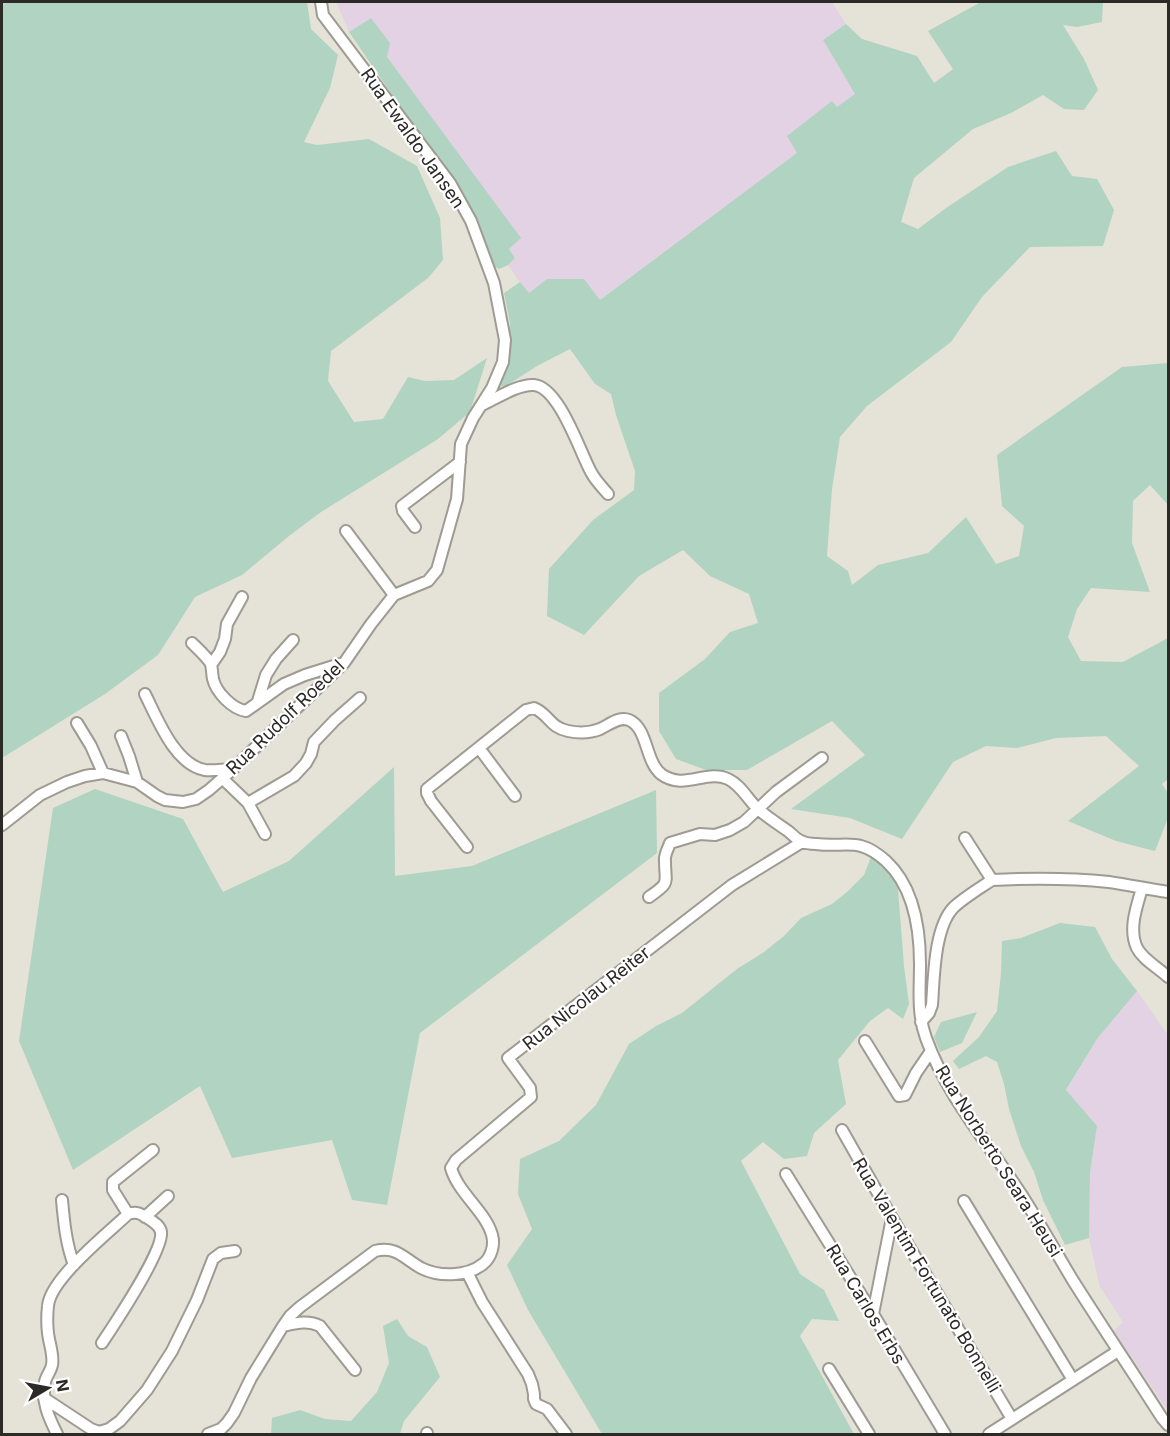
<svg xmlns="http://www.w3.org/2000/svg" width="1170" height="1436" viewBox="0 0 1170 1436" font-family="Inter,sans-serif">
  <rect width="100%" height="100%" fill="#e5e2d8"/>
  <!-- industrial -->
  <path fill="#e2d2e4" d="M338,2H832L846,24L823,40L855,94L837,107L832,102L787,136L797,153L600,300L528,294L508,265L515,258L509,249L520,238L386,57L390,43L371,18L349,32L337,4Z
    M1137,991L1168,1035V1411L1114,1331L1123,1322L1100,1287L1098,1279L1089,1238L1090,1173L1097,1126L1066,1091L1097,1039Z"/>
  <!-- green -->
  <path fill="#b1d3c2" d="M2,2H307L311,29L338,55L330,88L304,142L317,145L369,139L417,166L440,218L443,260L428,278L331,351L328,381L354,422L383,419L408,377L425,381L454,380L487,358L470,412L438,439L321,512L289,536L242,575L195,597L158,655L105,694L2,758Z
    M981,2H1103L1102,22L1077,27L1063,25L1084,59L1098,90L1084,110L1064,109L1043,95L1011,113L973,129L914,178L901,222L918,229L946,208L1008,167L1056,151L1072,176L1097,179L1114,210L1103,246L1030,247L982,297L951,342L867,406L840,437L832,489L827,556L848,571L852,585L878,565L928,553L966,517L996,564L1019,556L1024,526L1002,506L997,455L1122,367L1168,363V505L1150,485L1133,501L1132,543L1150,592L1091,588L1077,609L1068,637L1081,661L1123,662L1168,638V779L1162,784L1168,793V818L1155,851L1116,841L1068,821L1139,766L1106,736L1056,738L1017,748L986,746L953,762L902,839L850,818L791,809L865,755L832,721L747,770H706L676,759L659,731V693L705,659L730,632L758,623L749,594L710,576L683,550L639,576L584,635L547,616L549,569L593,520L634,490L635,471L616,415L611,394L595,384L570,349L537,366L506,386H497L506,371L510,323L504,293L520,282L529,293L547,279H584L600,300L797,153L787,136L832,101L837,107L855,94L823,40L846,24L862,39L917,56L934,83L953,69L928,31Z
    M371,18L390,43L387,57L521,238L509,249L515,258L508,265L499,269L494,266L477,219L349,32Z
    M394,767L395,876L472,866L656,790L657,853L420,1033L387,1205L352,1200L332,1140L232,1158L200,1086L73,1170L19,1041L53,808L95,789L183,819L223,892L289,861Z
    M871,857L894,874L898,889L904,966L909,1004L903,1019L888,1008L870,1021L838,1060L846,1104L814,1133L807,1156L784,1159L763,1142L741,1161L800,1274L824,1290L839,1321L812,1319L800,1336L854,1434H602L528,1310L507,1265L532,1229L518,1194L520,1159L559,1141L596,1105L629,1044L656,1026L682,1013L737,969L764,952L784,936L801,918L832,904L847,892L864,875Z
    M1060,923L1095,927L1112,959L1137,991L1097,1039L1066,1090L1097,1126L1090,1173L1089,1238L1065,1245L1043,1200L1034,1172L1021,1146L1009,1109L1004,1084L997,1062L986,1056L959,1069L953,1061L979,1037L997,1011L1001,973L1002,941L1021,938Z
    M977,1012L962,1043L940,1052L934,1037L941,1022Z
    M397,1319L408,1336L427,1347L440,1377L404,1421L400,1434H271L272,1418L300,1410L325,1419L351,1421L377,1392L389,1363L383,1326Z"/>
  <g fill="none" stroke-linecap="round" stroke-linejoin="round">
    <defs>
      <path id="minor" d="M482,405C497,398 518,384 534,385C559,387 580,452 591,472C595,480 602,487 608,494
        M415,527L403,511L402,506L460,462
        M346,531L394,595
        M192,643C197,648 208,658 211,664C212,668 212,674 213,679C216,692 232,709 246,711L284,684L305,675L340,664
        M211,665L220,652L225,639L227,624L242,597
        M145,694C157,718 175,765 205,770C213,771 224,769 233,769
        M258,701L266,675L276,659L293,640
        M77,723L91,746L103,773
        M121,736L129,756L137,782
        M479,748L515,796
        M222,778L248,803L265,834
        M248,803L294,776L306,763L311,754L314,742L335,720L360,698
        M2,825L40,795L67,782L85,776L103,773L137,782L157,796L165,800L183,802L196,799L209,790L233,769L344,663L371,624L394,595L428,581L437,570L457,499L461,444L473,418L492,388L503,362L505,340L494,283L471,221L450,183L323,15L321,2
        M965,838L992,880
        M467,847L431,801L427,793V789L526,710L534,708C550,715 549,727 568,731C578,733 590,733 600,729C609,725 619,716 629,720C648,728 645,761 661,774C684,791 706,769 728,779C741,785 748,800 758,809C767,817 778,824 788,831C792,834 796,839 801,841C805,843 811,844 816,844C847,848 858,836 886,861C914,887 920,928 920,964C920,989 917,1014 926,1038C947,1097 989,1144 1023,1197C1040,1224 1056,1252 1072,1279C1101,1325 1132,1371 1162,1418L1168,1425
        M992,880C1031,878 1070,878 1109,882C1129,885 1148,889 1168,892
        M1142,888C1137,906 1128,929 1137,948C1143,960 1159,968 1168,977
        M649,897C671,882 665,884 665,861C664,855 668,849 670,843L700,834L715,835L730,830L744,822L776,792L822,758
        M921,1022L929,1013L932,1005C934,978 934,927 954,907C965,897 980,888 992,880
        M865,1041L899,1096L905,1095L916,1073L931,1051
        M842,1130L892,1218L1012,1419
        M786,1174L873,1314L945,1434
        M62,1200C64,1222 66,1244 74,1265
        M964,1201L1073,1380
        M128,1214L113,1190V1182L153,1150
        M145,1217L168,1196
        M467,1272L482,1302L528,1374L532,1384L534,1394V1399L536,1404L547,1409L566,1434
        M873,1314L892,1218
        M283,1326C297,1323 308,1320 320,1326L355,1370
        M829,1369L869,1434
        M44,1398L91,1429L99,1432L109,1429L120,1421L147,1390L172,1351L197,1300L213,1259L221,1253L235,1251
        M427,1433V1434
        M57,1434C49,1418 41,1401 45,1382C46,1376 51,1371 52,1365C54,1355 49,1343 48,1333C47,1325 47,1315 48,1306C50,1279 108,1233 128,1214C138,1211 141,1214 149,1219C155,1223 160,1226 161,1232C164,1250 114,1325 102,1343
        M208,1434L221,1429L227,1423L234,1413L251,1378L283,1326L290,1316L300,1307L375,1251C397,1246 403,1258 421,1268C439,1277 467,1277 483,1264C491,1258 495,1245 492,1235C486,1212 458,1193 451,1168L456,1160L531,1097L530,1088L508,1058L732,885L802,842
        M989,1434L1118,1351"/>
    </defs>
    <!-- minor casing -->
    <use href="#minor" stroke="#9e9b92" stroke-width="14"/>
    <!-- minor -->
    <use href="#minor" stroke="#fff" stroke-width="10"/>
  </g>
  <g text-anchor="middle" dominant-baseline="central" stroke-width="4.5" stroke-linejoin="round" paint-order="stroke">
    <!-- street labels -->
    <g font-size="18" fill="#2c2a27" stroke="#fff">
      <text transform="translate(413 138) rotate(55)">Rua Ewaldo Jansen</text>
      <text transform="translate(285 717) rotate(-44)">Rua Rudolf Roedel</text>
      <text transform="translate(586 998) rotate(-38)">Rua Nicolau Reiter</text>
      <text transform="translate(999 1161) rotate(58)">Rua Norberto Seara Heusi</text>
      <text transform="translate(927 1275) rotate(59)">Rua Valentim Fortunato Bonnelli</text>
      <text transform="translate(866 1304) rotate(59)">Rua Carlos Erbs</text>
    </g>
  </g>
  <!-- border -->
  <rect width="1170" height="1436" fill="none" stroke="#2c2a27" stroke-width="6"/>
  <!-- north arrow -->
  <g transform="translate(48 1388) rotate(80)" stroke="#ffffff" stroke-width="4.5" paint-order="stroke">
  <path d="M0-4.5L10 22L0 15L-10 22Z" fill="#2c2a27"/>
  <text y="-9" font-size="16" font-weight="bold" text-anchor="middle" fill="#2c2a27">N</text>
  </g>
</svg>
